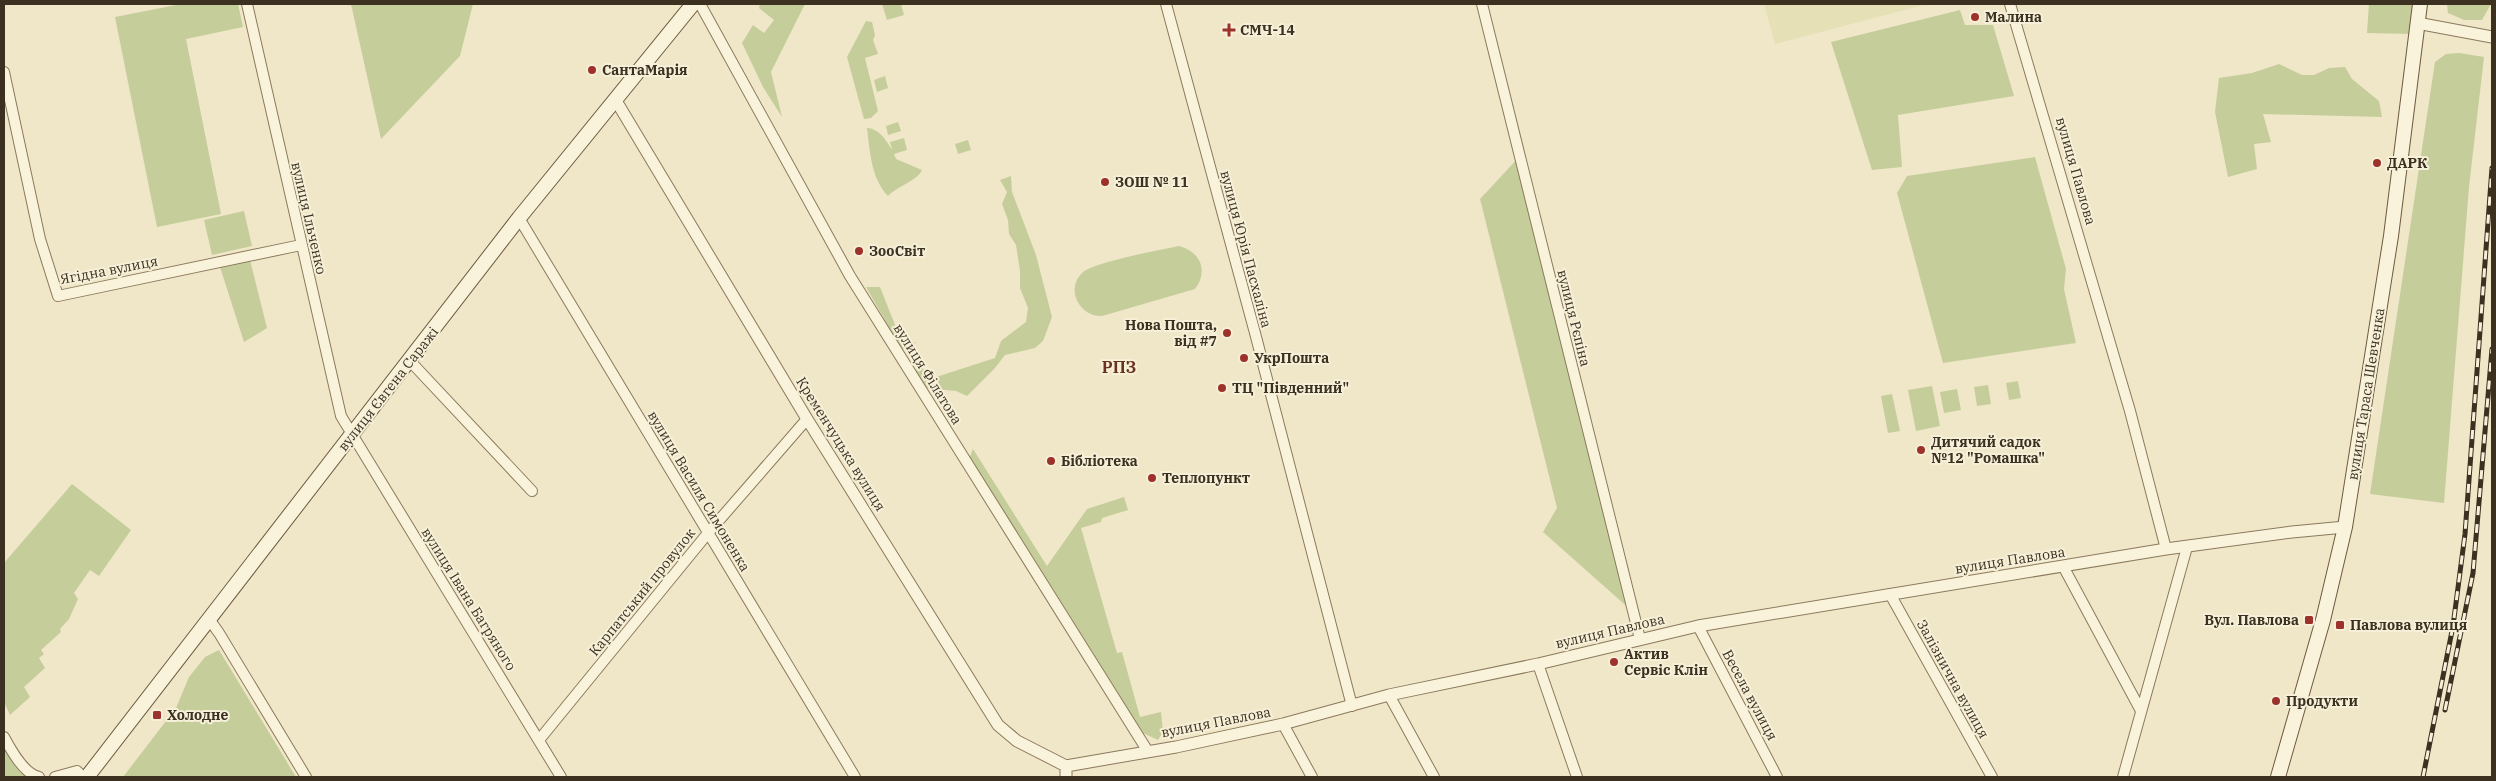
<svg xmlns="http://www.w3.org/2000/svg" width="2496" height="781" viewBox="0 0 2496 781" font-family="'IBM Plex Serif',serif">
  <rect width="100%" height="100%" fill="#f0e6c8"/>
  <!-- farmland -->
  <path fill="#e5e0b5" d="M1764,4H1927L1775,44Z"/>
  <!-- green -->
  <path fill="#c5ce9b" d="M181,4H238L243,27L186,39L221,214L157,227L115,17Z
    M351,4H473L460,56L381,139Z
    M760,4H805L771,72L782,117L763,87L742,43L753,25L764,33L774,20L759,8Z
    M882,4H901L904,15L887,20Z
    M2369,4H2414L2412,34L2367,33Z
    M2447,4H2491L2482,20H2464L2448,13Z
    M1960,10L1965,25H1993L2014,96L1898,115L1902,167L1872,170L1831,42Z
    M866,21L872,22L875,35L873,40L878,54L865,58L878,111L871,118L864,119L847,57Z
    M2459,53L2484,57L2469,187L2444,503L2370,494L2435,62L2446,54Z
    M2279,64L2302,75H2314L2329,68L2345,67L2352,79L2379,101L2382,117L2263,114L2271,142L2254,144L2257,169L2228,177L2215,112L2219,78L2252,73Z
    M885,76L888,88L877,92L874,80Z
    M898,122L901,131L888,135L886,126Z
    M867,128C880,129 886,140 892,150L890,142L904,138L907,150L894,154L896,159L922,170C916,182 897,186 888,196C871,178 870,152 867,128Z
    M968,140L971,150L958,154L955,144Z
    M1520,156L1632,611L1543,532L1557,508L1480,199Z
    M2035,157L2066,269L2064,289L2076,343L1943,363L1897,193L1907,176Z
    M1011,176L1012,192L1036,255L1052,317L1043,341L1035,348L1005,355L995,368L967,396L956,391L925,388L916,373L917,360L930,379L995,358L1001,341L1026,322L1028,308L1020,288V271L1016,245L1009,234L1008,220L1002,204L1007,192L1000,180Z
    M244,211L252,246L212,255L204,220Z
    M1179,246C1200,251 1209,271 1195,289L1102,316C1080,317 1065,290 1082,273C1093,262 1161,250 1179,246Z
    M250,260L267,328L244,342L220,267Z
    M866,287H880L903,345L917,342L902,350Z
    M2018,381L2021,398L2009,400L2006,383Z
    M1988,385L1991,404L1977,406L1974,387Z
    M1932,386L1940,426L1916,431L1908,390Z
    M1957,389L1961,410L1944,413L1940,392Z
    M1892,394L1900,431L1888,433L1881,396Z
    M973,449L1047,566L1087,509L1124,497L1128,510L1102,518L1101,522L1081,528L1117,653L1122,652L1140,717L1161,712L1163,732L1158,740L1141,732L969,459Z
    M72,484L131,530L99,576L90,570L74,593L78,599L69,619L60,629L61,632L41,650L44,654L39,658L45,668L24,687L30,697L10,715L4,702V563Z
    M219,650L296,777H123L176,708L189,677L205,657Z
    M4,737L39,777H4Z"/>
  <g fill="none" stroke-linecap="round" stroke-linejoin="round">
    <defs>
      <path id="minor" d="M247,4L341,416L561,777
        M700,4L850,276L1147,750
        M1166,4L1255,333L1352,706
        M1482,4L1640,639
        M2010,4L2130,411L2166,549
        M4,72L40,239L58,296L301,245
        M519,218L855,777
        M410,361L532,491
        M2063,566L2141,711
        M1890,594L1992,777
        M209,619L219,633L306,777
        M1698,626L1777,777
        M1538,664L1577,777
        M1389,695L1434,777
        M1283,724L1312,777
        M4,737C11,750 24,774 39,777
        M539,740L708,533L807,419
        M55,777L77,771L83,777
        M2123,777L2187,547"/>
      <path id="tertiary" d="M2417,23L2492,37
        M615,99L807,419L998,725L1017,741L1066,766V777
        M1066,766L1176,747L1283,724L1389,695L1538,664L1698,626L2166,549L2292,532L2345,527"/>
      <path id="secondary" d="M87,777L519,218L693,4
        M2278,777L2323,620L2345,527L2391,236L2420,4"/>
    </defs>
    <!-- minor casing -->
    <use href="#minor" stroke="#8c795c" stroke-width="12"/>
    <!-- tertiary casing -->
    <use href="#tertiary" stroke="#8c795c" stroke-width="13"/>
    <!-- secondary casing -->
    <use href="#secondary" stroke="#6e5a3f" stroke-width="16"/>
    <!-- minor -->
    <use href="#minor" stroke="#faf3dc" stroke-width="10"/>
    <!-- tertiary -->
    <use href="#tertiary" stroke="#faf3dc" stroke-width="11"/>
    <!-- secondary -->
    <use href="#secondary" stroke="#faf3dc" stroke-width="14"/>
    <defs>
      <path id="rail" d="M2445,710L2473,573L2492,349
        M2423,777L2453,626L2465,534L2492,168"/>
    </defs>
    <!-- rail casing -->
    <use href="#rail" stroke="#3c3020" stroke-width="5"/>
    <!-- rail -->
    <use href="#rail" stroke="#f7f0d8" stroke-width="3" stroke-dasharray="9" stroke-linecap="butt"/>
  </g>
  <!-- markers -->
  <g fill="#9d312b" stroke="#f7f0d8" stroke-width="2">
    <circle cx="1975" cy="17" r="5"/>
    <path d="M1226.5 22.5h5v5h5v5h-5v5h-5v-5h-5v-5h5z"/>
    <circle cx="592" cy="70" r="5"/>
    <circle cx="2377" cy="163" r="5"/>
    <circle cx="1105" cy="182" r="5"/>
    <circle cx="859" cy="251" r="5"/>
    <circle cx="1227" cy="333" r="5"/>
    <circle cx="1244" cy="358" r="5"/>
    <circle cx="1222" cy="388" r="5"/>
    <circle cx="1921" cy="450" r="5"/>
    <circle cx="1051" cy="461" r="5"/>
    <circle cx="1152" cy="478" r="5"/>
    <rect x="2304" y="615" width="10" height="10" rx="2.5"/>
    <rect x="2335" y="620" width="10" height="10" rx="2.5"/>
    <circle cx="1614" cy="662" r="5"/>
    <circle cx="2276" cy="701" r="5"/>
    <rect x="152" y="710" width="10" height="10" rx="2.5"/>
  </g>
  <g text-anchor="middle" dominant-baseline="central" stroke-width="4" stroke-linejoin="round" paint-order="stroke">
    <!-- poi labels -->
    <g font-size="14" font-weight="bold" fill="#3c3020" stroke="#f7f0d8" text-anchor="start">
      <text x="1985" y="17">Малина</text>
      <text x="1240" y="30">СМЧ-14</text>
      <text x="602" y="70">СантаМарія</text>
      <text x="2387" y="163">ДАРК</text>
      <text x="1115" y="182">ЗОШ № 11</text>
      <text x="869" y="251">ЗооСвiт</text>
      <text x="1217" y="325" text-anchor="end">Нова Пошта,<tspan x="1217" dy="16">від #7</tspan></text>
      <text x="1254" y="358">УкрПошта</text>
      <text x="1232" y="388">ТЦ "Південний"</text>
      <text x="1931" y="442">Дитячий садок<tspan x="1931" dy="16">№12 "Ромашка"</tspan></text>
      <text x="1061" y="461">Бібліотека</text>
      <text x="1162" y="478">Теплопункт</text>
      <text x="2299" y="620" text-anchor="end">Вул. Павлова</text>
      <text x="2350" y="625">Павлова вулиця</text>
      <text x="1624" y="654">Актив<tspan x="1624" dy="16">Сервiс Клiн</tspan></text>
      <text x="2286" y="701">Продукти</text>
      <text x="167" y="715">Холодне</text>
    </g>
    <!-- street labels -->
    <g font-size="14" fill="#3c3020" stroke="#f7f0d8">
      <text transform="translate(2076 171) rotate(74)">вулиця Павлова</text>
      <text transform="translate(309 218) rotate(77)">вулиця Ільченко</text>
      <text transform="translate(1246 249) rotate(75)">вулиця Юрія Пасхаліна</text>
      <text transform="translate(109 270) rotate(-11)">Ягідна вулиця</text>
      <text transform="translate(1574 318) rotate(76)">вулиця Рєпіна</text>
      <text transform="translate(928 374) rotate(58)">вулиця Філатова</text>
      <text transform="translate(388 389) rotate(-52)">вулиця Євгена Саражі</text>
      <text transform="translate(2366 394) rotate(-81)">вулиця Тараса Шевченка</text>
      <text transform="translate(841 444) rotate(58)">Кременчуцька вулиця</text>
      <text transform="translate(699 491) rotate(59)">вулиця Василя Симоненка</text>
      <text transform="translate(2010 560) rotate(-9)">вулиця Павлова</text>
      <text transform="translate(642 592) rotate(-51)">Карпатський провулок</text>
      <text transform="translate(469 599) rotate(58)">вулиця Івана Багряного</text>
      <text transform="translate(1610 631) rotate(-13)">вулиця Павлова</text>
      <text transform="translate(1953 679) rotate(61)">Залізнична вулиця</text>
      <text transform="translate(1750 695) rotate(62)">Весела вулиця</text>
      <text transform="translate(1216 722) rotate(-11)">вулиця Павлова</text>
    </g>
    <!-- quarter labels -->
    <g font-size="16" font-weight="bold" fill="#6a331f" stroke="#f7f0d8">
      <text x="1119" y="367">РПЗ</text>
    </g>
  </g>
  <!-- border -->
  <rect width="2496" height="781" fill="none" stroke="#3c3020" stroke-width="10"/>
</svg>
